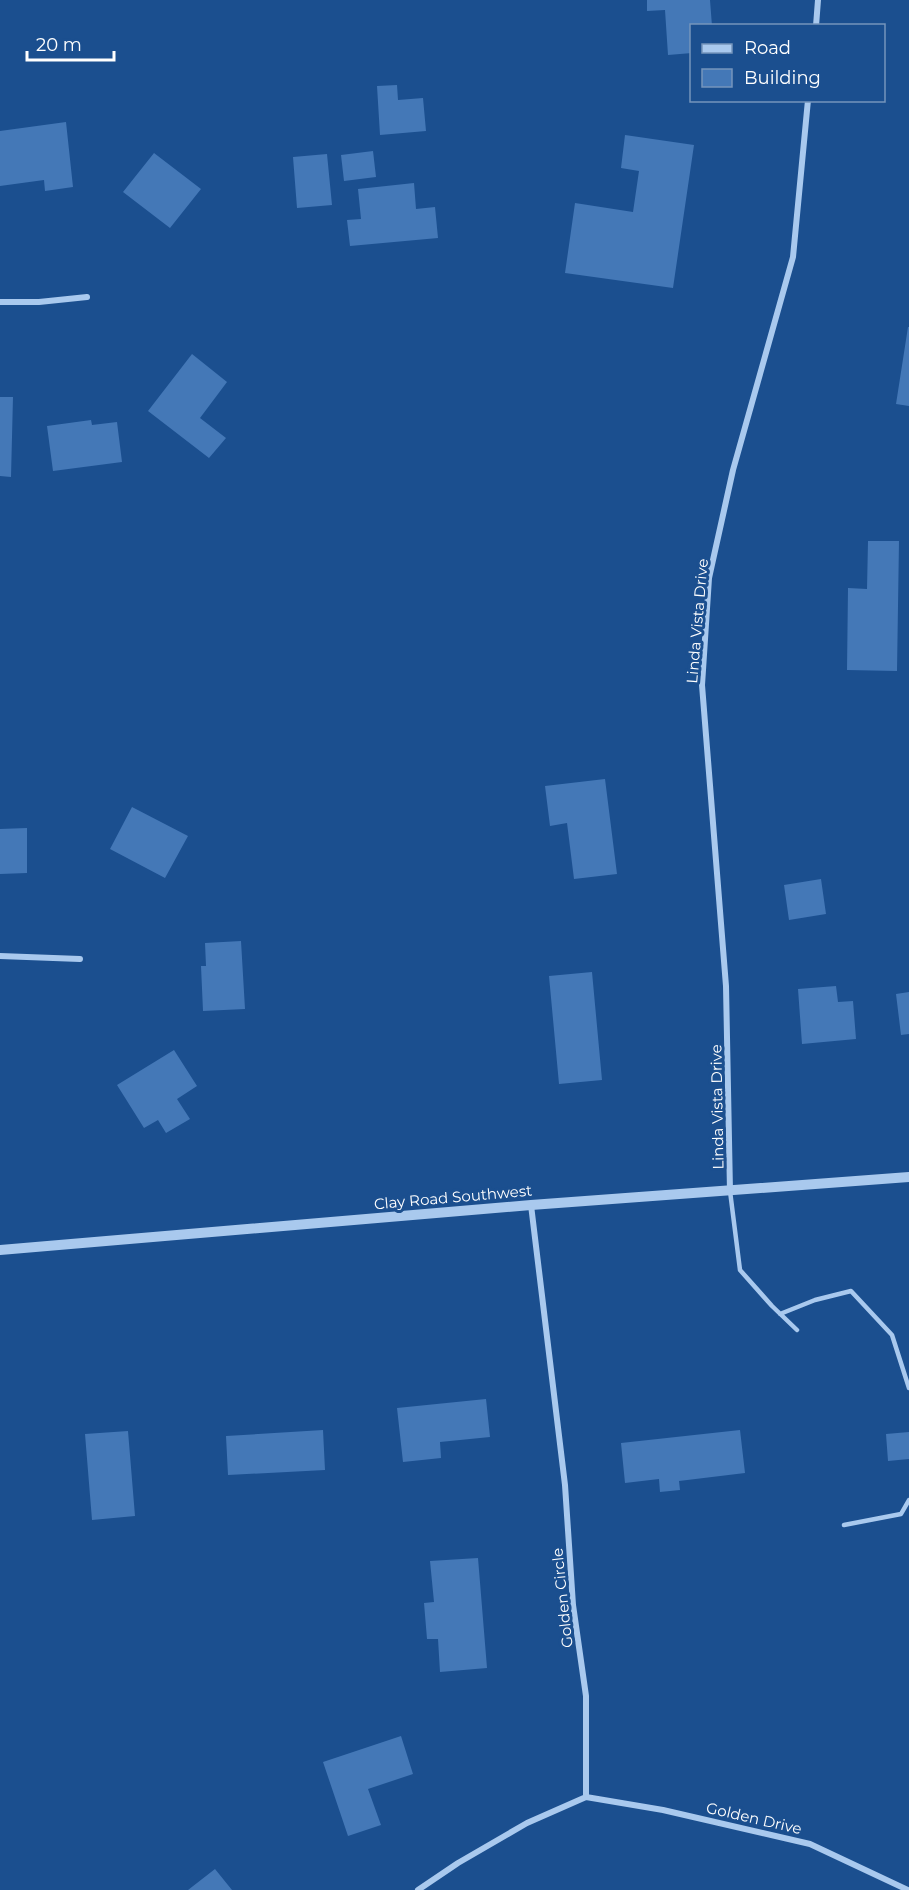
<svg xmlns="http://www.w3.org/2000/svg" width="909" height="1890" viewBox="0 0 909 1890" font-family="Montserrat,sans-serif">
  <rect width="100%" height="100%" fill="#1b4f8f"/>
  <!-- building -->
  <path fill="#4478b7" d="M647,0H710L712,26H692V53L668,55L665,10L647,11Z
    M397,85L398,100L423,98L426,131L380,135L377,86Z
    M66,122L73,187L45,191L44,180L0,186V131Z
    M625,135L694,145L673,288L565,273L575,203L633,212L639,171L621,168Z
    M373,151L376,177L344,181L341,155Z
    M154,153L201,189L170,228L123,192Z
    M327,154L332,205L297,208L293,157Z
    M414,183L416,209L435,207L438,238L350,246L347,220L361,219L358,189Z
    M908,327H909V406L896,404Z
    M192,354L227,382L200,418L226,438L209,458L148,411Z
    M0,397H13L11,477L0,476Z
    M91,420L92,425L117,422L122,462L53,471L47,426Z
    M868,541H899L897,671L847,670L848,588L867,589Z
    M605,779L617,874L574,879L567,823L550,826L545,786Z
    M132,807L188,836L165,878L110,849Z
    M27,828V873L0,874V829Z
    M821,879L826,914L789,920L784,885Z
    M241,941L245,1009L203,1011L201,966H206L205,943Z
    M592,972L602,1080L559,1084L549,976Z
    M836,986L838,1002L853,1001L856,1039L802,1044L798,989Z
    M909,992V1034L901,1035L896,994Z
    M174,1050L197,1086L177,1099L190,1119L166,1133L158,1120L144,1128L117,1085Z
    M486,1399L490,1437L440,1442L441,1458L403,1462L397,1408Z
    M323,1430L325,1470L228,1475L226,1436Z
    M740,1430L745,1473L679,1481L680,1490L660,1492L659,1479L625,1483L621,1443Z
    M128,1431L135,1516L92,1520L85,1434Z
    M909,1432V1459L888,1461L886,1434Z
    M478,1558L487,1668L440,1672L438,1639H427L424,1603L434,1602L430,1561Z
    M401,1736L413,1774L368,1789L381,1825L348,1836L323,1762Z
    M215,1869L232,1890H188Z"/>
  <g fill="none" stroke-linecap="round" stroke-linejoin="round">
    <!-- service -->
    <path stroke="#a9c9ee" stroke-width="4.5" d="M730,1191L740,1270L772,1306L797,1330
      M780,1314L815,1300L851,1291L892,1335L909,1388
      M844,1525L901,1514L909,1500"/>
    <!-- minor -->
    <path stroke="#a9c9ee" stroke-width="6" d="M816,26L818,0
      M0,302H39L87,297
      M0,956L80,959
      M730,1191L726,986L702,685L709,578L733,470L793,257L808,100
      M531,1205L565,1485L573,1605L586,1696V1797
      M586,1797L663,1810L810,1844L908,1890
      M418,1890L458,1863L527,1823L586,1797"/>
    <!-- tertiary -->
    <path stroke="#a9c9ee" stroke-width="10" d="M0,1250L531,1205L909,1177"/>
  </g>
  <g text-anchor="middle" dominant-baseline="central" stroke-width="6" stroke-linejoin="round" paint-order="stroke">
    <!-- street labels -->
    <g font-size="15" fill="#fff" stroke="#1b4f8f">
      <text transform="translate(697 621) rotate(-85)">Linda Vista Drive</text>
      <text transform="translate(717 1107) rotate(-91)">Linda Vista Drive</text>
      <text transform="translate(453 1197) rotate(-5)">Clay Road Southwest</text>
      <text transform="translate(562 1598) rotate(-96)">Golden Circle</text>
      <text transform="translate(754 1818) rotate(13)">Golden Drive</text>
    </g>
  </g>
  <!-- legend -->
  <rect x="690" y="24" width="195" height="78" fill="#1b4f8f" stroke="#7695bc" stroke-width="1.5"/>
  <rect x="702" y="44" width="30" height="9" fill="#a9c9ee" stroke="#7695bc" stroke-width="1.5"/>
  <text x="744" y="54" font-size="18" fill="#ffffff">Road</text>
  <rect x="702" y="69" width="30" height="18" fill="#4478b7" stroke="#7695bc" stroke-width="1.5"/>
  <text x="744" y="84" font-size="18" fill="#ffffff">Building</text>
  <!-- scale -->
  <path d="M27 51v9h87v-9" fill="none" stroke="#ffffff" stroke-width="3"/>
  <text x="36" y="51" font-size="18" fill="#ffffff" stroke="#1b4f8f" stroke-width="4.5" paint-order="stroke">20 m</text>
</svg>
